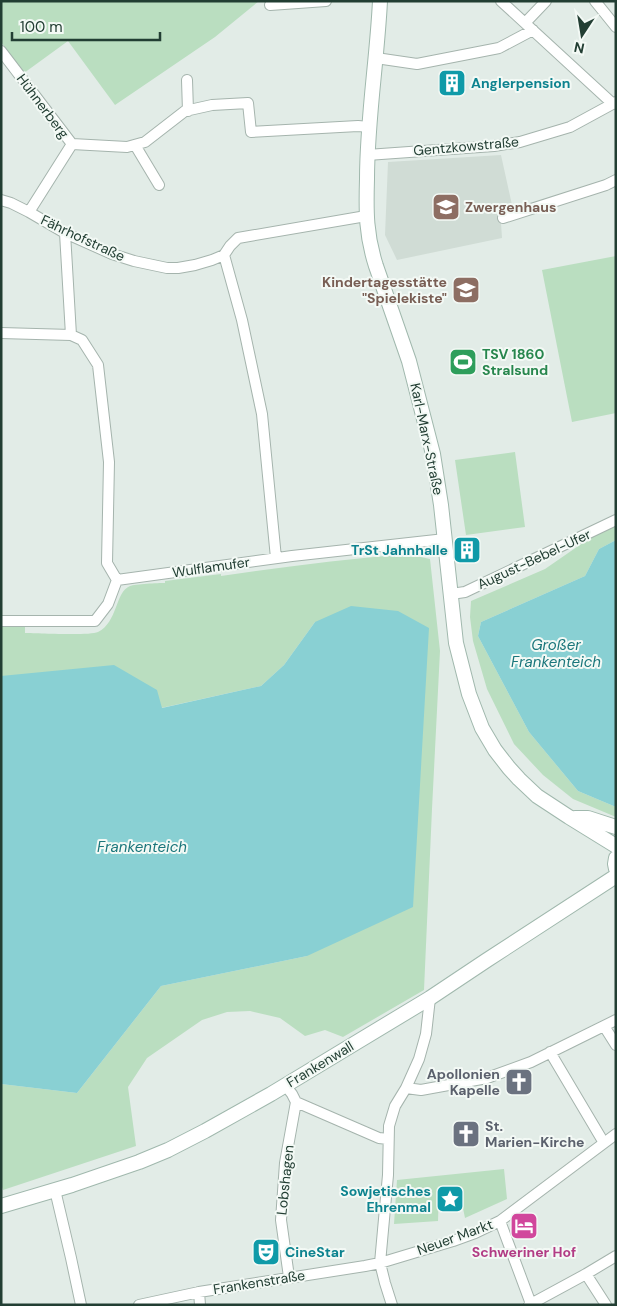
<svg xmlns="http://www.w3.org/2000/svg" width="617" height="1306" viewBox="0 0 617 1306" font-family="'DM Sans',sans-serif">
  <rect width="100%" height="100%" fill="#e2ece7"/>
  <!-- built -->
  <path fill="#d0dcd5" d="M501,155L512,205L500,208L502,238L397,260L385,235L388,162Z"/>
  <!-- green -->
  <path fill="#badec0" d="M1,1H259L215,37L115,105L68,41L24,73L1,42Z
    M616,256V413L572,422L542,270Z
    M515,452L525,527L466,535L455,460Z
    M616,520V540L599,549L585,576L481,622L478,636L529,732L578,791L616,807V817L573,799L543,775L514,744L487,689L473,641L470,617L471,601L545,569Z
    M407,554L430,559L440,651L432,809L424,990L343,1037L325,1030L305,1036L280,1018L250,1011L227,1012L202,1020L147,1058L128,1087L136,1146L3,1190L1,1184V1084L77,1093L161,986L307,956L315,622L284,665L261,686L161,708L1,676V623L25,625V633C38,633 89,636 98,632C118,622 115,592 130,586C135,584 158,583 165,583V581L221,574V576C283,567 345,559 407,554Z
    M504,1169L507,1199L465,1218L459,1189L439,1190L438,1221L394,1224L397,1180Z"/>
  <!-- water -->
  <path fill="#89d0d3" d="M616,540V807L578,791L529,732L478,636L481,622L585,576L599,549Z
    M351,606L398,611L429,628L413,907L307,956L161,986L77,1093L1,1084V676L114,665L157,690L162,708L261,686L284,665L315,622Z"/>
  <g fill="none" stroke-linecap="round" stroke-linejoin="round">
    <defs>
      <path id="street" d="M501,1L613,104
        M595,1L616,27
        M270,5L326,1
        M525,23L546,1
        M1,51L72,144L29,212
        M376,58L417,64L499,48L533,30
        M187,80L188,111
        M72,144L127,147L145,142L185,111L212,105L248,103L251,132L358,126L369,127
        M135,145L159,185
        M367,155L494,146L520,142L570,127L616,102
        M1,200L11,203L29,212L65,233L112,254L134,261L167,268H178L195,265L212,260L224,255L230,246L238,238L366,216
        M503,218L606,185L616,180
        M65,233L71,335L82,340L98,365L109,462L107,563L117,580
        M224,255L242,320L262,414L276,558
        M1,333L71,335
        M451,594L465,592L616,520
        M1,621H95L108,604L117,580L292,556L445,539
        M604,1026L616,1045
        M550,1052L604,1143
        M285,1085L292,1094L296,1102L285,1163L281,1220L289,1277
        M406,1088L421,1090L487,1078L531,1062L616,1020
        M296,1102L379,1138L388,1139
        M55,1190L71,1258L81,1305
        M500,1221L531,1304
        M586,1274L606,1305
        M199,1292L200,1305
        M139,1305L199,1292L365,1266L380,1263L453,1241L475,1233L500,1221L616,1134
        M392,1305L385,1283L380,1263L388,1175L389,1126L395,1106L406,1088L419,1059L426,1034L430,998
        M529,1305L586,1274L616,1256"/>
      <path id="secondary" d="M380,1C377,61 367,120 367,179C366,212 366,235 376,266L409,361L433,454L441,505L456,643L469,694L482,728L495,750L509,768L519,779L537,796L569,817L616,846
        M575,818H588L616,827
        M616,858L615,864L616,869
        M1,1206L72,1185L139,1162L168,1150L205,1131L271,1094L430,998L487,960L616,876"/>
    </defs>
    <!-- street casing -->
    <use href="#street" stroke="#a5b4ad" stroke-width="12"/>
    <!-- secondary casing -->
    <use href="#secondary" stroke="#a0b8ad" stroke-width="16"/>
    <!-- street -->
    <use href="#street" stroke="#fff" stroke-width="10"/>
    <!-- secondary -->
    <use href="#secondary" stroke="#fff" stroke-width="14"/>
  </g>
  <!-- icons -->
  <defs>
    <symbol id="building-square" viewBox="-11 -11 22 22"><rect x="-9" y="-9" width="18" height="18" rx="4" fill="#0f9aa8" stroke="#f3f9f5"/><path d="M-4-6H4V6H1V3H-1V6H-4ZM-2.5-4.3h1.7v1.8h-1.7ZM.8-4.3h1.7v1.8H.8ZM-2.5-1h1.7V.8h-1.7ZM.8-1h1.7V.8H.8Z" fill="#fff"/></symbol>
    <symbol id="school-square" viewBox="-11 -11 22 22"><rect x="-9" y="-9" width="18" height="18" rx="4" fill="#8d6e63" stroke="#f3f9f5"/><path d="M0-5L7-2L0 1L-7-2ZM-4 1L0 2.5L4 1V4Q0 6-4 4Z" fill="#fff"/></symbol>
    <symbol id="stadium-square" viewBox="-11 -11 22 22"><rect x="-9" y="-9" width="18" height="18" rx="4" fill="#2e9e5b" stroke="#f3f9f5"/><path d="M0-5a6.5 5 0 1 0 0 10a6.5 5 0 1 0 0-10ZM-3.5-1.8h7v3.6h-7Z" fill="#fff"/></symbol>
    <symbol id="church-square" viewBox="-11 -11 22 22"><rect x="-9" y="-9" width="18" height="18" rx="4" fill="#6b7280" stroke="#f3f9f5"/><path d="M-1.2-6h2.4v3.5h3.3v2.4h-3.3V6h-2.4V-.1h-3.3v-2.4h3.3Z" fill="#fff"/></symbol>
    <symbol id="sight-square" viewBox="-11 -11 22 22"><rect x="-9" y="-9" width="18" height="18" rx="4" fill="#0f9aa8" stroke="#f3f9f5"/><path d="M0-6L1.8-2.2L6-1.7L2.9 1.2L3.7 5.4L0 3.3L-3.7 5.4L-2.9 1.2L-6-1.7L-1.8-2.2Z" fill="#fff"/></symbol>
    <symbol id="hotel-square" viewBox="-11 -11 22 22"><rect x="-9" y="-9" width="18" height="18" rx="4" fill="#d1479c" stroke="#f3f9f5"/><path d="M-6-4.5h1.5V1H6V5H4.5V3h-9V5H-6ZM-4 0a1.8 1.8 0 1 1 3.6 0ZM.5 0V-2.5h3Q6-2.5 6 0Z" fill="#fff"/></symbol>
    <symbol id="theatre-square" viewBox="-11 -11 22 22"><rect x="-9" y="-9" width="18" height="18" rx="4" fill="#0f9aa8" stroke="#f3f9f5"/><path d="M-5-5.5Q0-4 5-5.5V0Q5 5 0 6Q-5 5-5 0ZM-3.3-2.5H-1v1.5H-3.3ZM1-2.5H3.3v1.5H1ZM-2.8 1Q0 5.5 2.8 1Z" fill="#fff"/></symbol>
  </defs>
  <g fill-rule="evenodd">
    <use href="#building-square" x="436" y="67" width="32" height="32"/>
    <use href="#school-square" x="430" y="191" width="32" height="32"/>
    <use href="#school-square" x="450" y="274" width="32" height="32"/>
    <use href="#stadium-square" x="447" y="346" width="32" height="32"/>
    <use href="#building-square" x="451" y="534" width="32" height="32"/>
    <use href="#church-square" x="503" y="1066" width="32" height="32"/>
    <use href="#church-square" x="450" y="1118" width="32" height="32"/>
    <use href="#sight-square" x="434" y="1183" width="32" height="32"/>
    <use href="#hotel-square" x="508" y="1210" width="32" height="32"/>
    <use href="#theatre-square" x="250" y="1236" width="32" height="32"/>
  </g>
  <g text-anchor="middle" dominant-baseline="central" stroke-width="4" stroke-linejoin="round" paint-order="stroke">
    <!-- culture labels -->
    <g font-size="14" font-weight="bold" fill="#0d838f" stroke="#f3f9f5" text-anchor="start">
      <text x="471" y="83">Anglerpension</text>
      <text x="448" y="550" text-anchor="end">TrSt Jahnhalle</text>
      <text x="431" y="1191" text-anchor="end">Sowjetisches<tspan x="431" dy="16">Ehrenmal</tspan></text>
      <text x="285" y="1252">CineStar</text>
    </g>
    <!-- street labels -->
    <g font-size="14" fill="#223e33" stroke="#f3f9f5">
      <text transform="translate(43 106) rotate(53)">Hühnerberg</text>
      <text transform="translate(466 146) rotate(-5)">Gentzkowstraße</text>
      <text transform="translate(83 238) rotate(25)">Fährhofstraße</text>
      <text transform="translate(427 439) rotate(78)">Karl-Marx-Straße</text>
      <text transform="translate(534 559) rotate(-25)">August-Bebel-Ufer</text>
      <text transform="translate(211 567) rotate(-8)">Wulflamufer</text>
      <text transform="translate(320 1064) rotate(-31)">Frankenwall</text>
      <text transform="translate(285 1180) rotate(-84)">Lobshagen</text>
      <text transform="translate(455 1237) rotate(-20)">Neuer Markt</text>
      <text transform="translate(259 1282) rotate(-9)">Frankenstraße</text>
    </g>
    <!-- education labels -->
    <g font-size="14" font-weight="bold" fill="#785e54" stroke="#f3f9f5" text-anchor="start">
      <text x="465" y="207">Zwergenhaus</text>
      <text x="447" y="282" text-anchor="end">Kindertagesstätte<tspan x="447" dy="16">"Spielekiste"</tspan></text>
    </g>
    <!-- leisure labels -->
    <g font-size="14" font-weight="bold" fill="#27864d" stroke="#f3f9f5" text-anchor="start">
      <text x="482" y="354">TSV 1860<tspan x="482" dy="16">Stralsund</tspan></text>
    </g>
    <!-- worship labels -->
    <g font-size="14" font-weight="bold" fill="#5b616d" stroke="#f3f9f5" text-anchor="end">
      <text x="500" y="1074">Apollonien<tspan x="500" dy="16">Kapelle</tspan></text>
      <text x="485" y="1126" text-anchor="start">St.<tspan x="485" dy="16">Marien-Kirche</tspan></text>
    </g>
    <!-- hotel labels -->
    <g font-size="14" font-weight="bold" fill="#b23c85" stroke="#f3f9f5">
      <text x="524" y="1252">Schweriner Hof</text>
    </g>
    <!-- water labels -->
    <g font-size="15" font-style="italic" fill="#1a767b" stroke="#f3f9f5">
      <text x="556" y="645">Großer<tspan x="556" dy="17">Frankenteich</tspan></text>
      <text x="142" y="847">Frankenteich</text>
    </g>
  </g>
  <!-- border -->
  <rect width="617" height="1306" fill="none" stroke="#223e33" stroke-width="5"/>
  <!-- north arrow -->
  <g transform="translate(582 35) rotate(192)" stroke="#f3f9f5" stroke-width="4" paint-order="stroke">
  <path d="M0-4L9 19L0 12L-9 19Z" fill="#223e33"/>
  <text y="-8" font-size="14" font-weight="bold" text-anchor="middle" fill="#223e33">N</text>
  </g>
  <!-- scale -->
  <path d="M12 32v8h148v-8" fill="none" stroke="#223e33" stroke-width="2.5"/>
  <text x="20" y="32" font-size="15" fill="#223e33" stroke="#f3f9f5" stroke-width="4" paint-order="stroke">100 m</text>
</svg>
